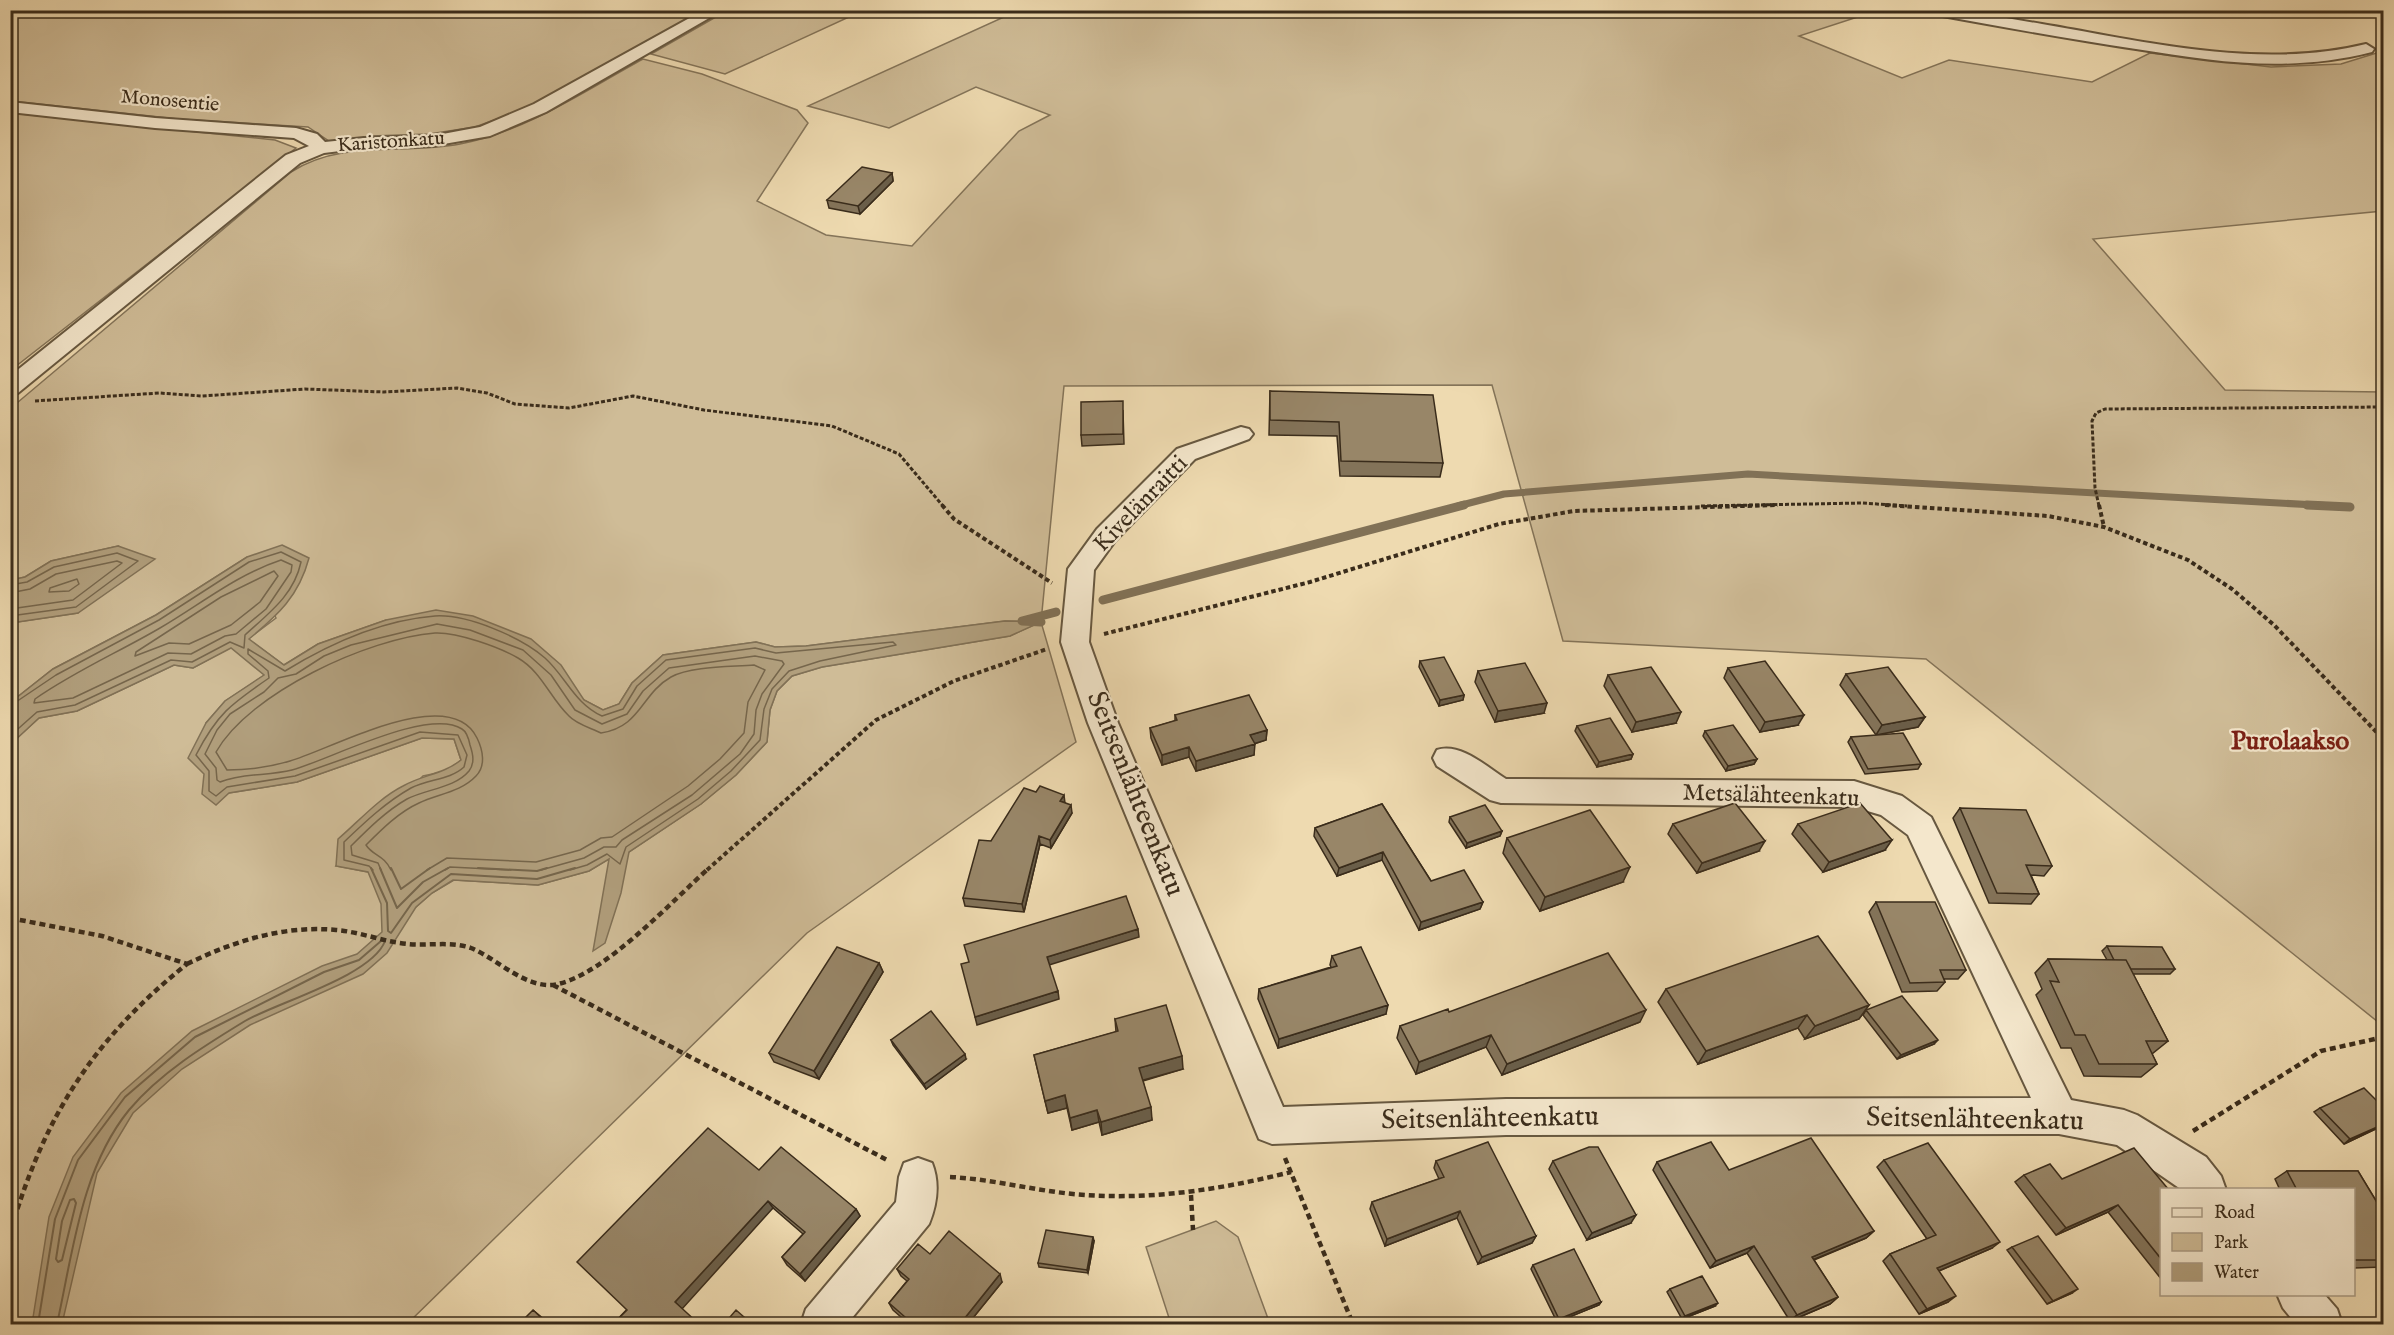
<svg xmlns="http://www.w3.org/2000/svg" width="2394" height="1335" viewBox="0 0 2394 1335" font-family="'IM FELL English',serif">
  <rect width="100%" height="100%" fill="#eedab0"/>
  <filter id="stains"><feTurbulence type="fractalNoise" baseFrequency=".00333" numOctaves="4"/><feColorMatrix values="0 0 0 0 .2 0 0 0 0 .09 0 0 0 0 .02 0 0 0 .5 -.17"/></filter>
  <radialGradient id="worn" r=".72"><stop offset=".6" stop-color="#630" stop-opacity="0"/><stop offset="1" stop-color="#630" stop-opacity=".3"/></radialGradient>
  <!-- green -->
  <path fill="#cfbc97" stroke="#847459" stroke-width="1.5" d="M728,10H862V11L725,74L651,54Z
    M11,11H706L525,109L475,127L429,134L371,136L332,143L308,127L178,119L11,101Z
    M1017,11H1876L1799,36L1902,78L1949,60L2092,82L2150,53L2271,67L2341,64L2383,51V211L2093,239L2225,390L2383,392V1026L1926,659L1563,641L1492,385L1064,386L1041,622L1076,742L807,933L407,1324H11L10,744L39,718L77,711L174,665L193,668L231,647L265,675L225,701L206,723L229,793L297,782L422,738L454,739L461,760L447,771L423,776L336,866L368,872L416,907L432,893L454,880L538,885L589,871L610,858L629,852L701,804L736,775L767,742L770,710L777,691L792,676L822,667L1010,636L1040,622L1005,621L806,646L775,647L756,642L663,655L632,683L619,704L603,710L584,700L386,620L318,644L284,665L248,639L276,618L247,557L156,615L53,669L11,702V623L78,613L118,546L51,561L25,577L11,580V408L291,172C343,139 403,155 460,144C527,131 584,91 643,59L702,74L797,110L808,123L757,201L826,235L912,246L1019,131L1050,115L976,87L889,128L808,106Z
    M11,113L275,140L296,148L11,370Z
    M1216,1221L1238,1237L1270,1324H1171L1146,1247Z"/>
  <!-- water -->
  <path fill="#b19f7d" stroke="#817156" stroke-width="1.5" d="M282,545L309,558C299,596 278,615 249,639L284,665L318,644L386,620L436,610L473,616L531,639L561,665L584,700L603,710L619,704L632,683L663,655L756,642L775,647L806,646L1005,621L1041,622L1010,636L822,667L792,676L777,691L770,710L767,742L736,775L701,804L629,852L621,893L605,943L593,951L609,859L589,871L538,885L453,880L432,893L416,907L387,953L363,974L250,1025L182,1069L133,1113L97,1173L62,1324H32L49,1217L73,1157L121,1093L192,1031L322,966L357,954L382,932L381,904L368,872L336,866L338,839C358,822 379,798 403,786C424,774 442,775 461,760L454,739L422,738L297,782L229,793L216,805L202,794L204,774L188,758L206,723L225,701L264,675L231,648L193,668L174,665L77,711L39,718L11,744V702L53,669L156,615L247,557Z
    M118,546L155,559L78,613L11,623V580L25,577L51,561Z"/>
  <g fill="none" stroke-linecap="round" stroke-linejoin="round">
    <!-- shore-far1 -->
    <path stroke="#76664c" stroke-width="1.5" d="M281,560L292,565L291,572L266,609L236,634L225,636L191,654L168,653L73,698L34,703L35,699C75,671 119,652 160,628C201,604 236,575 281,560Z
      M274,571L278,576L260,602L231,625L189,644L169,643L135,656L136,652L221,597Z
      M77,579L79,584L69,591L49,592L50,588Z
      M10,585L27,582L54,567L117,553L138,561L76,607L10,616
      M10,593L30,589L56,574L117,561L122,563L73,600L10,609
      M10,706L56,675L159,620L249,562L281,552L301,562C294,595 269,613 245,635L244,648L230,642L192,662L171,660L75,705L37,712L10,736
      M373,870L369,866L344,860V842C365,822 386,802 411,788C428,779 450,780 464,767L467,755L458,735L420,732L295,776L227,787L216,796L209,791V771L196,755C217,714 231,704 269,678L268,671L248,654V649L285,671C329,644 383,620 435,616C467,614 521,637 545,658C566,677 575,704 602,716L623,709L637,686L666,660L755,648L776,653L893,642L896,645L820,661L789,671L772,689L764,709L760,740L731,771L698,799L626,847L620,864L607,854L587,865L570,870
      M381,870L378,863L352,855L351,846C368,829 386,811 407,799C426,789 455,788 469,771C475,763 473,754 470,745C469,740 467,732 462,729C428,707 329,760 292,770C268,776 243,773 220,782L217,780L216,768L205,754L217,730L230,714L264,692L278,678L296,674L324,656L351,645L437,624L470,630L523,650L551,675L575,710L602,724L627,714L643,691L669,668L755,656L782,661L784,664L762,694L756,710L754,734L740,754L692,795L622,840L616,847H604L584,858L541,870
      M391,870C384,855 373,856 366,845C382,829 399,812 419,803C438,794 461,792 476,776C486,766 483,750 477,738C450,682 332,749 290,761C270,767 248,770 227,770L216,752C249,693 369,638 435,633C457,632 499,647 518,658C542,672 550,698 569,716C576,724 591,728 601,733C641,727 641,694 671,677C691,666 732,667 754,665L765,670L748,702L744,733L720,759L688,786L612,837L601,838L580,850L536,862L447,858L427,870
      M445,870L450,867L511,870"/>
    <!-- shore -->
    <path stroke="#76664c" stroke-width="2" d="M371,868L387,903L388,931L391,933L412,903L451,874L537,879L575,868
      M380,868L397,908L423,882L448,868
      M391,868L401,889L430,868
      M478,868L537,871L547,868
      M74,1199L76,1203L62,1260L58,1262L56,1259L62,1221L70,1200Z
      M38,1324L55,1219L78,1160L125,1097L195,1037L324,972L359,960L381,941H385C372,976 278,1002 245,1021C204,1046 160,1073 129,1110C81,1169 73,1252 57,1324"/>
    <!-- stream-far1 -->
    <path stroke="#817156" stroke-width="7" d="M1458,506L1504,494L1748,474L2334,506"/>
    <!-- stream -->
    <path stroke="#817156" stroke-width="9" d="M2307,505L2350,507
      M1103,600L1464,505
      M1041,622L1022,621L1056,612"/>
    <defs>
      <path id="minor" d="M704,10H723L546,112L490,136L432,146L364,148L324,153L300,163L18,393L10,395V376L286,155L309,146L294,138L155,128L10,112V102L155,118L296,128L317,134L325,142L364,138L432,136L480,127L534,104Z
        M1930,10C1968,10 2004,18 2042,24C2148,42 2260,70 2366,44L2374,49L2372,52C2289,73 2218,62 2136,49C2069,39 2003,27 1937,15Z
        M1241,427L1249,429L1253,434L1249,439L1195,459L1115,541L1094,570L1089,642L1118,723L1283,1107L1506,1099L2031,1098L1908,835L1881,815L1854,807L1501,803L1490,800L1437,766L1433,758L1437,750C1460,742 1487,767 1506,779L1854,781L1902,796L1931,817L2071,1100L2124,1110L2137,1115L2206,1157L2221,1176L2226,1190H2182L2117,1145L2059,1134L1506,1135L1272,1144L1259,1139L1088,723L1061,642L1068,569L1097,529L1177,449Z
        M918,1158L932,1163C940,1183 937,1204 929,1224L847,1324H801L806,1309L896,1202L899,1177L904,1163Z
        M2277,1294H2324L2337,1309L2342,1324H2296L2283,1308Z"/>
    </defs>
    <!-- minor casing -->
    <use href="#minor" stroke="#675840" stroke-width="4"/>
    <!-- path-far2 -->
    <path stroke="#3a2c1b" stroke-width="3" stroke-dasharray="4 2" stroke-linecap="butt" d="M35,401L159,393L202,396L305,389L384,392L457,388L487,393L515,404L569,408L633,396L704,410L832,426L899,454L943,506
      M1701,506L1862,503L1907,506
      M2099,506L2095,488L2092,421L2096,413L2105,409L2384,407"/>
    <!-- path-far1 -->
    <path stroke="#3a2c1b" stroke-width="4" stroke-dasharray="4.5 3" stroke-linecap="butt" d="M942,505L954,519L1052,583
      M1885,505L2048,516L2104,527L2188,560L2232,589L2274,625L2384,740
      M2099,505L2104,527
      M1104,634L1310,582L1499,524L1574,511L1778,505
      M707,870L876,720L954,681L1047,649"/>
    <!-- path -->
    <path stroke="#3a2c1b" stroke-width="4.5" stroke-dasharray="6 4" stroke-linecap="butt" d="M10,918L102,936L187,964C92,1040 44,1117 10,1233
      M187,964C234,941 284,925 336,930C361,932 384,942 408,944C429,946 451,941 471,948C498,959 527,991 558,984C606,973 671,902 709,868
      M553,985L889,1161
      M2193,1131L2321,1051L2384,1037
      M1285,1158L1353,1324
      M950,1177C991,1179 1032,1190 1073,1194C1147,1201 1219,1190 1291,1172
      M1191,1195L1193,1230"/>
    <!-- minor -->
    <use href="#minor" fill="#f4e7cc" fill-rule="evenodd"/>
  </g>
  <!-- wall -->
  <path fill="#837359" stroke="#3a2c1b" stroke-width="1.5" d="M892,173L893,181L860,214L829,208L827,200Z
    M1270,391L1443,463L1440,477L1340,476L1337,436L1269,435Z
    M1123,411L1124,444L1082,446L1081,435Z
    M1420,661L1464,695L1463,700L1439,706L1419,667Z
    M1728,668L1798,725L1760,732L1724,678Z
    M1478,671L1544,713L1495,722L1475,682Z
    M1846,674L1925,717L1918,727L1876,735L1840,685Z
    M1608,675L1676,723L1632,732L1604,686Z
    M1175,715L1267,730L1266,740L1254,744V755L1196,771L1189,757L1162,765L1151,738L1150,728L1175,721Z
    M1577,726L1633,754L1631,759L1597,767L1575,731Z
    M1705,731L1757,759L1754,764L1726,771L1703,736Z
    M1851,737L1921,764L1918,769L1865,774L1848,742Z
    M1065,803L1072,813L1051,848L1040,844L1024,912L965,906L963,898L991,841Z
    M1382,804L1431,881L1483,902L1480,909L1419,930L1382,860L1337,876L1314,836L1315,828Z
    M1960,808L2052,866L2044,876L2031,875L2039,894L2031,904L1989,903L1953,818Z
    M1450,817L1502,831L1500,836L1466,848L1449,822Z
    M1673,824L1759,851L1697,873L1668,834Z
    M1798,824L1885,850L1823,872L1792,834Z
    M1507,838L1623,882L1540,911L1503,853Z
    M1876,902L1966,970L1958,979H1944L1945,982L1937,991L1902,992L1869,912Z
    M2107,946L2175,969L2170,974H2133L2168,1041L2152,1054L2157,1064L2141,1077L2084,1076L2071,1048H2061L2036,995L2042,989L2035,973L2048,959L2107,960L2102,951Z
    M1332,956L1386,1014L1278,1048L1258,999L1259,989L1331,967L1330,965Z
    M879,963L883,972L819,1079L774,1062L769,1053Z
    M1666,989L1869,1005L1859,1019L1805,1039L1798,1028L1698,1064L1658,1002Z
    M1866,1010L1934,1044L1897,1059L1863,1015Z
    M1449,1012L1640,1022L1502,1075L1486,1047L1416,1074L1397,1038L1400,1026Z
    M1115,1019L1183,1069L1143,1081L1152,1120L1102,1135L1099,1122L1072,1130L1067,1108L1048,1113L1034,1055L1116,1032Z
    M891,1040L966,1059L926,1089L893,1045Z
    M2320,1108H2384V1125L2344,1144L2314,1112Z
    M1884,1160L1992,1248L1939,1271L1948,1302L1919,1314L1883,1261L1890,1254L1927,1239L1877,1167Z
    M1436,1161L1536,1236L1532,1243L1478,1264L1457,1218L1385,1246L1370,1209L1372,1202L1439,1179L1434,1168Z
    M1553,1161L1631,1223L1587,1240L1549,1169Z
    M1657,1162L1729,1170L1874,1231L1866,1238L1814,1260L1838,1297L1830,1304L1790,1321L1747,1253L1710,1268L1653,1170Z
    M759,1170L856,1209L860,1216L805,1281L787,1265L782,1257L803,1234L773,1208L613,1324Z
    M2287,1171H2358L2384,1214V1267L2354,1268V1190H2280L2275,1179Z
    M2024,1175L2162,1190V1280L2108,1212L2056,1235L2015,1182Z
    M1094,1241L1088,1273L1039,1267L1038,1263Z
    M2012,1247L2072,1293L2047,1304L2007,1250Z
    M930,1254L1002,1282L968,1324H909L893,1310L889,1303L907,1281L901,1276L897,1269Z
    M1533,1265L1601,1302L1599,1305L1557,1322L1531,1269Z
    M1670,1289L1715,1306L1682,1319L1667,1292Z"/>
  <!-- shaded-wall -->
  <path fill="#6a5e49" stroke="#3a2c1b" stroke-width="1.5" d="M892,173L893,181L860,214L858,206Z
    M1464,695L1463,700L1439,706L1440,700Z
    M1547,703L1544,713L1495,722L1498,711Z
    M1681,712L1676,723L1632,732L1636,722Z
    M1804,715L1798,725L1760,732L1765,722Z
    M1925,717L1918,727L1876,735L1882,725Z
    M1267,730L1266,740L1250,745V735Z
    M1255,744L1254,755L1196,771V761Z
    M1189,747V757L1162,765V755Z
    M1633,754L1631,759L1597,767L1599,762Z
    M1757,759L1754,764L1726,771L1728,766Z
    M1064,795L1065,803L1060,801Z
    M1071,805L1072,813L1051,848L1050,840Z
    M1502,831L1500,836L1466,848L1467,843Z
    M1039,836L1040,844L1024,912L1022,904Z
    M1892,840L1885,850L1823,872L1829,862Z
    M1765,841L1759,851L1697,873L1702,863Z
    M1383,852L1382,860L1337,876L1339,868Z
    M1630,867L1623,882L1540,911L1545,897Z
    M1483,902L1480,909L1419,930L1421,922Z
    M1138,929L1139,937L1049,965L1047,957Z
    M879,963L883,972L819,1079L814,1071Z
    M1058,991L1059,999L977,1025L975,1017Z
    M1388,1005L1386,1014L1278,1048L1279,1039Z
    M1869,1005L1859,1019L1805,1039L1815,1026Z
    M1646,1010L1640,1022L1502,1075L1507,1064Z
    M1807,1015L1798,1028L1698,1064L1706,1051Z
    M1491,1035L1486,1047L1416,1074L1419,1062Z
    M1938,1040L1934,1044L1897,1059L1901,1055Z
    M965,1054L966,1059L926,1089L924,1084Z
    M1182,1056L1183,1069L1140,1081L1139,1068Z
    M1065,1095L1067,1108L1048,1113L1045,1101Z
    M1151,1107L1152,1120L1102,1135L1101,1122Z
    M1097,1110L1099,1122L1072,1130L1070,1118Z
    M2384,1124V1125L2344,1144L2350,1139Z
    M768,1201L773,1208L682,1309L675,1302Z
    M2118,1205L2108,1212L2056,1235L2066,1228Z
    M856,1209L860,1216L805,1281L800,1274Z
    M1460,1211L1457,1218L1385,1246L1387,1239Z
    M1636,1215L1631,1223L1587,1240L1592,1233Z
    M1874,1231L1866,1238L1805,1263L1812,1257Z
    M1536,1236L1532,1243L1478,1264L1482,1257Z
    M1093,1237L1094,1241L1088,1273L1087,1270Z
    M2000,1242L1992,1248L1929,1275L1937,1268Z
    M1754,1246L1747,1253L1710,1268L1716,1261Z
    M1000,1274L1002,1282L968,1324H960Z
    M2078,1289L2072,1293L2047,1304L2053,1301Z
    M1956,1296L1948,1302L1919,1314L1927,1309Z
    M1838,1297L1830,1304L1790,1321L1797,1315Z
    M1601,1302L1599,1305L1557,1322L1559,1319Z
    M1718,1303L1715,1306L1682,1319L1685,1316Z
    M533,1310L545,1320L550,1324H548Z"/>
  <!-- building -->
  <path fill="#988668" stroke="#3a2c1b" stroke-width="1.5" d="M862,167L892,173L858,206L827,200Z
    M1270,391L1433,395L1443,463L1341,461L1339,422L1270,420Z
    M1123,401V434L1081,435V402Z
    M1444,657L1464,695L1440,700L1420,661Z
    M1765,661L1804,715L1765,722L1728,668Z
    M1525,663L1547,703L1498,711L1478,671Z
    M1651,667L1681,712L1636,722L1608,675Z
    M1888,667L1925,717L1882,725L1846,674Z
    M1249,695L1267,730L1250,735L1255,744L1196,761L1189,747L1162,755L1150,728L1177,720L1175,715Z
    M1610,718L1633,754L1599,762L1577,726Z
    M1733,725L1757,759L1728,766L1705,731Z
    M1903,733L1921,764L1868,769L1851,737Z
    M1040,786L1064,795L1060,801L1071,805L1050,840L1039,836L1022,904L963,898L979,840L991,841L1024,788L1036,792Z
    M1735,803L1765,841L1702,863L1673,824Z
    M1860,803L1892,840L1829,862L1798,824Z
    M1382,804L1431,881L1464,870L1483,902L1421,922L1383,852L1339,868L1315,828Z
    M1485,805L1502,831L1467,843L1450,817Z
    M1960,808L2026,810L2052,866L2026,865L2039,894L1997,893Z
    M1590,810L1630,867L1545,897L1507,838Z
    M1126,896L1138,929L1047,957L1058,991L975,1017L961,964L969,962L964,945Z
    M1876,902H1935L1966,970H1940L1945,982L1910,983Z
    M1818,936L1869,1005L1815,1026L1807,1015L1706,1051L1666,989Z
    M2107,946L2162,947L2175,969H2131L2126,960H2114Z
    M837,947L879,963L814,1071L769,1053Z
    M1361,947L1388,1005L1279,1039L1259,989L1337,966L1332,956Z
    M1608,953L1646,1010L1507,1064L1491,1035L1419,1062L1400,1026L1448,1009L1449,1012Z
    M2048,959L2126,960L2168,1041H2146L2157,1064H2099L2085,1035H2075L2050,981L2059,982Z
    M1902,996L1938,1040L1901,1055L1866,1010Z
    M1166,1005L1182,1056L1139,1068L1151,1107L1101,1122L1097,1110L1070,1118L1065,1095L1045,1101L1034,1055L1118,1031L1115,1019Z
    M931,1011L965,1054L924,1084L891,1040Z
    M2364,1088L2384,1108V1124L2350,1139L2320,1108Z
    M708,1128L759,1170L781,1147L856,1209L800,1274L782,1257L805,1232L768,1201L675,1302L699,1324H613L627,1310L577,1262Z
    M1811,1138L1874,1231L1812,1257L1838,1297L1797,1315L1754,1246L1716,1261L1657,1162L1711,1142L1729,1170Z
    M1488,1142L1536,1236L1482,1257L1460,1211L1387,1239L1372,1202L1444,1177L1436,1161Z
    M1928,1143L2000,1242L1937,1268L1956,1296L1927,1309L1890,1254L1936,1235L1884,1160Z
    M1589,1147H1598L1636,1215L1592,1233L1553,1161Z
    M2134,1148L2169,1190H2162V1260L2118,1205L2066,1228L2024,1175L2050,1164L2062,1179Z
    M2287,1171H2358L2384,1214V1260H2354V1190H2297Z
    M1046,1230L1093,1237L1087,1270L1038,1263Z
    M949,1231L1000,1274L960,1324H913L889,1303L909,1279L897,1269L918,1244L930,1254Z
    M2038,1236L2078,1289L2053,1301L2012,1247Z
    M1574,1249L1601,1302L1559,1319L1533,1265Z
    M1702,1276L1718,1303L1685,1316L1670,1289Z
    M533,1310L548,1324H519Z
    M736,1310L752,1324H724Z"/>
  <g text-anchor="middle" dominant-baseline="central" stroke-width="4.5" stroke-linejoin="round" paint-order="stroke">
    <!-- far-street labels -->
    <g font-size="20" fill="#3a2c1b" stroke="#f4e7cc">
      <text transform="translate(170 101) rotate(5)">Monosentie</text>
      <text transform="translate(391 142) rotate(-4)">Karistonkatu</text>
    </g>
    <!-- street labels -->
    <g font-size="24" fill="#3a2c1b" stroke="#f4e7cc">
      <text transform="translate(1141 504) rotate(-46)">Kivelänraitti</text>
      <text transform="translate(1771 796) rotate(2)">Metsälähteenkatu</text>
    </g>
    <!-- neighbourhood labels -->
    <g font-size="26" font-weight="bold" fill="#7a1f14" stroke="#f4e7cc">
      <text x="2290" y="741">Purolaakso</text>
    </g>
    <!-- near-street labels -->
    <g font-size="28" fill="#3a2c1b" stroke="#f4e7cc">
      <text transform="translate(1135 794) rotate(68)">Seitsenlähteenkatu</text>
      <text transform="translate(1490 1119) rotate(-1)">Seitsenlähteenkatu</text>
      <text transform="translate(1975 1120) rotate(1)">Seitsenlähteenkatu</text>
    </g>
  </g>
  <!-- margin -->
  <rect width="2394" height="1335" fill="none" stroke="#eedab0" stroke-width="36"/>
  <rect x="12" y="12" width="2370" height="1311" fill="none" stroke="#3a2c1b" stroke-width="3"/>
  <rect x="18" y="18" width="2358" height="1299" fill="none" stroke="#3a2c1b" stroke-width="1.5"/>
  <!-- legend -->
  <rect x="2160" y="1188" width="195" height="108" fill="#f4e7cc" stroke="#aa9c85" stroke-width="1.5"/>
  <rect x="2172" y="1208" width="30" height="9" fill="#f4e7cc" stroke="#aa9c85" stroke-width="1.5"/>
  <text x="2214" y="1218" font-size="18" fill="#3a2c1b">Road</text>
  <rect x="2172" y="1233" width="30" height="18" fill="#cfbc97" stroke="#aa9c85" stroke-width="1.5"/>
  <text x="2214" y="1248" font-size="18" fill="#3a2c1b">Park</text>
  <rect x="2172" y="1263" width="30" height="18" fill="#b19f7d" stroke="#aa9c85" stroke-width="1.5"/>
  <text x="2214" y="1278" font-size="18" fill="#3a2c1b">Water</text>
  <rect width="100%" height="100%" filter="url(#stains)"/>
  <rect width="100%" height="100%" fill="url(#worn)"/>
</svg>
